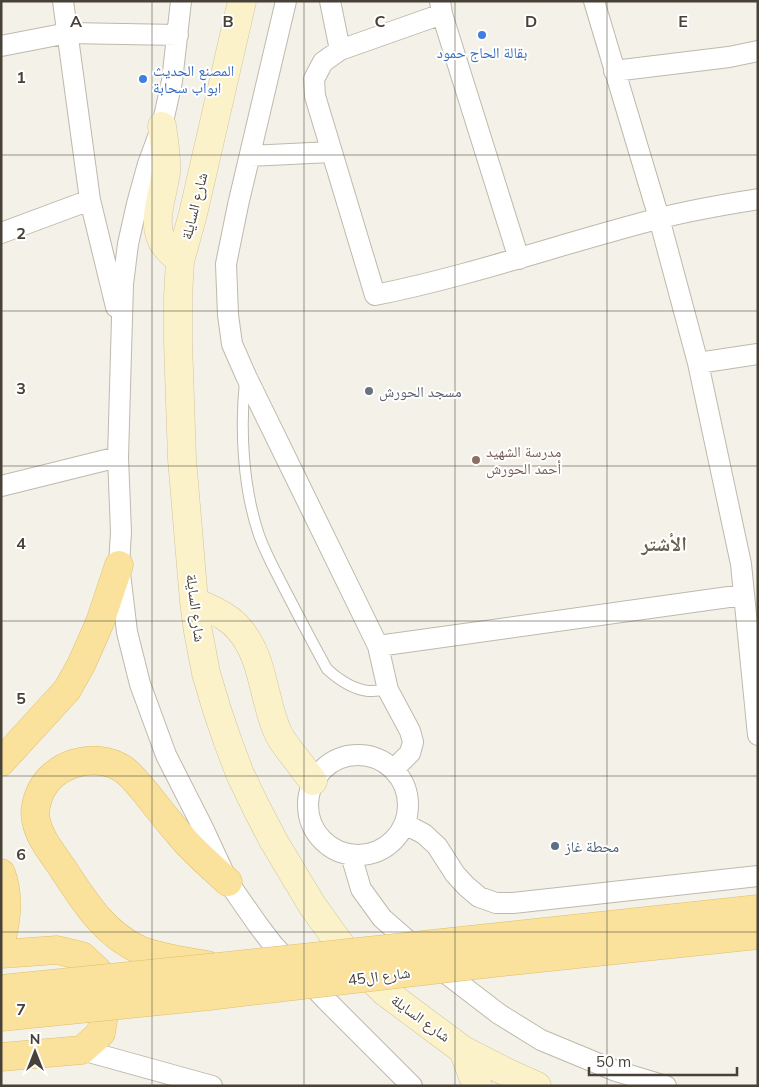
<svg xmlns="http://www.w3.org/2000/svg" width="759" height="1087" viewBox="0 0 759 1087" font-family="Mulish,'Noto Naskh Arabic',sans-serif">
  <rect width="100%" height="100%" fill="#f4f1e9"/>
  <g fill="none" stroke-linecap="round" stroke-linejoin="round">
    <defs>
      <path id="service" d="M245,381C240,429 243,486 258,532C264,551 275,570 284,588C298,615 312,642 327,669C339,680 352,689 368,691C375,691 382,690 388,690"/>
      <path id="minor" d="M63,1L90,200L116,307
        M181,1L172,81L162,126L148,164L137,204L128,244L123,284L118,457L121,532L119,565L127,632L140,684L166,755L202,826L228,882L258,925L274,946L330,1004L412,1086
        M286,1L238,205L226,264L228,315L232,344L246,376L378,646L388,690L410,731L413,742L410,753L394,769
        M330,1L340,50
        M440,1L442,14L519,259
        M594,1L659,218L698,363L741,564L758,735
        M442,14L340,50L323,62L314,79L315,96L375,295C471,276 563,243 657,219C690,210 724,205 758,199
        M1,46L68,33L178,35
        M614,71L729,57L758,51
        M250,156L331,152
        M1,233L90,200
        M698,363L758,354
        M1,486L118,457
        M378,646L743,595
        M308 805a50 50 0 1 1 100 0a50 50 0 1 1-100 0Z
        M405,824L424,834L437,846L455,874L466,886L479,897L496,903H513L758,876
        M351,855L361,889L382,918L439,968L499,1014L541,1040L616,1071L666,1086
        M82,1050L212,1086"/>
      <path id="secondary" d="M242,1L193,214L180,261L178,297V342L182,459L194,601L198,631L206,673L217,710L228,742L240,774L256,807L273,840L312,905L350,958L385,992L463,1050L508,1073L537,1086
        M162,126C164,141 167,157 166,172C163,197 149,226 166,247C170,252 176,256 180,261
        M194,601C209,609 228,615 239,629C263,656 263,696 276,728C279,737 284,743 290,751C298,761 305,771 313,781
        M463,1050L473,1077L478,1086"/>
      <path id="primary" d="M1,762L67,690L81,665L90,645L100,622L119,565
        M1,873C9,894 7,919 1,941
        M1,954L57,950L82,956L99,972L106,1002L101,1033L82,1050L1,1057
        M207,965C185,961 161,958 140,950C104,934 84,901 63,869C53,854 39,838 36,820C34,812 36,805 38,798C49,764 94,750 123,769C132,775 139,785 146,793C157,807 168,821 180,835C194,852 212,867 228,882"/>
    </defs>
    <!-- service casing -->
    <use href="#service" stroke="#bfb9ac" stroke-width="12"/>
    <!-- minor casing -->
    <use href="#minor" stroke="#bfb9ac" stroke-width="22"/>
    <!-- secondary casing -->
    <use href="#secondary" stroke="#d1c59a" stroke-width="29"/>
    <!-- primary casing -->
    <use href="#primary" stroke="#dec06c" stroke-width="29"/>
    <!-- service -->
    <use href="#service" stroke="#fff" stroke-width="10"/>
    <!-- minor -->
    <use href="#minor" stroke="#fff" stroke-width="20"/>
    <!-- secondary -->
    <use href="#secondary" stroke="#fcf2ca" stroke-width="28"/>
    <!-- primary -->
    <use href="#primary" stroke="#fae29c" stroke-width="28"/>
    <defs>
      <path id="primary-bridge" d="M1,989L218,967L758,909
        M1,1017L209,996L475,965L758,935"/>
    </defs>
    <!-- primary-bridge casing -->
    <use href="#primary-bridge" stroke="#dec06c" stroke-width="29" stroke-linecap="butt"/>
    <!-- primary-bridge -->
    <use href="#primary-bridge" stroke="#fae29c" stroke-width="28"/>
  </g>
  <!-- grid -->
  <path fill="none" stroke="#474137" stroke-width="1" stroke-opacity="0.55" d="M152,1V1086M304,1V1086M455,1V1086M607,1V1086M1,155H758M1,311H758M1,466H758M1,621H758M1,776H758M1,932H758"/>
  <!-- markers -->
  <g fill="#3f7fe0" stroke="#fff" stroke-width="2">
    <circle cx="482" cy="35" r="5"/>
    <circle cx="143" cy="79" r="5"/>
  </g>
  <circle fill="#6b7280" stroke="#fff" stroke-width="2" cx="369" cy="391" r="5"/>
  <circle fill="#8d6e63" stroke="#fff" stroke-width="2" cx="476" cy="460" r="5"/>
  <circle fill="#5c6f8a" stroke="#fff" stroke-width="2" cx="555" cy="846" r="5"/>
  <g text-anchor="middle" dominant-baseline="central" stroke-width="4" stroke-linejoin="round" paint-order="stroke">
    <!-- shop labels -->
    <g font-size="15" fill="#366cbe" stroke="#fff">
      <text x="482" y="52">بقالة الحاج حمود</text>
      <text x="153" y="70" text-anchor="start">المصنع الحديث<tspan x="153" dy="17">ابواب سحابة</tspan></text>
    </g>
    <!-- street labels -->
    <g font-size="15" fill="#474137" stroke="#fff">
      <text transform="translate(194 206) rotate(-76)">شارع السايلة</text>
      <text transform="translate(196 608) rotate(83)">شارع السايلة</text>
      <text transform="translate(379 976) rotate(-7)">شارع ال45</text>
      <text transform="translate(421 1018) rotate(36)">شارع السايلة</text>
    </g>
    <!-- worship labels -->
    <g font-size="15" fill="#5b616d" stroke="#fff" text-anchor="start">
      <text x="379" y="391">مسجد الحورش</text>
    </g>
    <!-- education labels -->
    <g font-size="15" fill="#785e54" stroke="#fff" text-anchor="start">
      <text x="486" y="451">مدرسة الشهيد<tspan x="486" dy="17">أحمد الحورش</tspan></text>
    </g>
    <!-- service labels -->
    <g font-size="15" fill="#4e5e75" stroke="#fff" text-anchor="start">
      <text x="565" y="846">محطة غاز</text>
    </g>
    <!-- district labels -->
    <g font-size="20" font-weight="bold" fill="#69604f" stroke="#fff">
      <text x="664" y="543">الأشتر</text>
    </g>
  </g>
  <g font-size="16" text-anchor="middle" font-weight="bold" fill="#474137" stroke="#fff" stroke-width="4" stroke-linejoin="round" paint-order="stroke">
    <text x="76" y="27">A</text>
    <text x="228" y="27">B</text>
    <text x="380" y="27">C</text>
    <text x="531" y="27">D</text>
    <text x="683" y="27">E</text>
    <text x="21" y="83">1</text>
    <text x="21" y="239">2</text>
    <text x="21" y="394">3</text>
    <text x="21" y="549">4</text>
    <text x="21" y="704">5</text>
    <text x="21" y="860">6</text>
    <text x="21" y="1015">7</text>
  </g>
  <!-- border -->
  <rect width="759" height="1087" fill="none" stroke="#474137" stroke-width="5"/>
  <!-- north arrow -->
  <g transform="translate(35 1052)" stroke="#ffffff" stroke-width="4" paint-order="stroke">
  <path d="M0-4L9 19L0 12L-9 19Z" fill="#474137"/>
  <text y="-8" font-size="14" font-weight="bold" text-anchor="middle" fill="#474137">N</text>
  </g>
  <!-- scale -->
  <path d="M589 1067v8h148v-8" fill="none" stroke="#474137" stroke-width="2.5"/>
  <text x="596" y="1067" font-size="15" fill="#474137" stroke="#ffffff" stroke-width="4" paint-order="stroke">50 m</text>
</svg>
